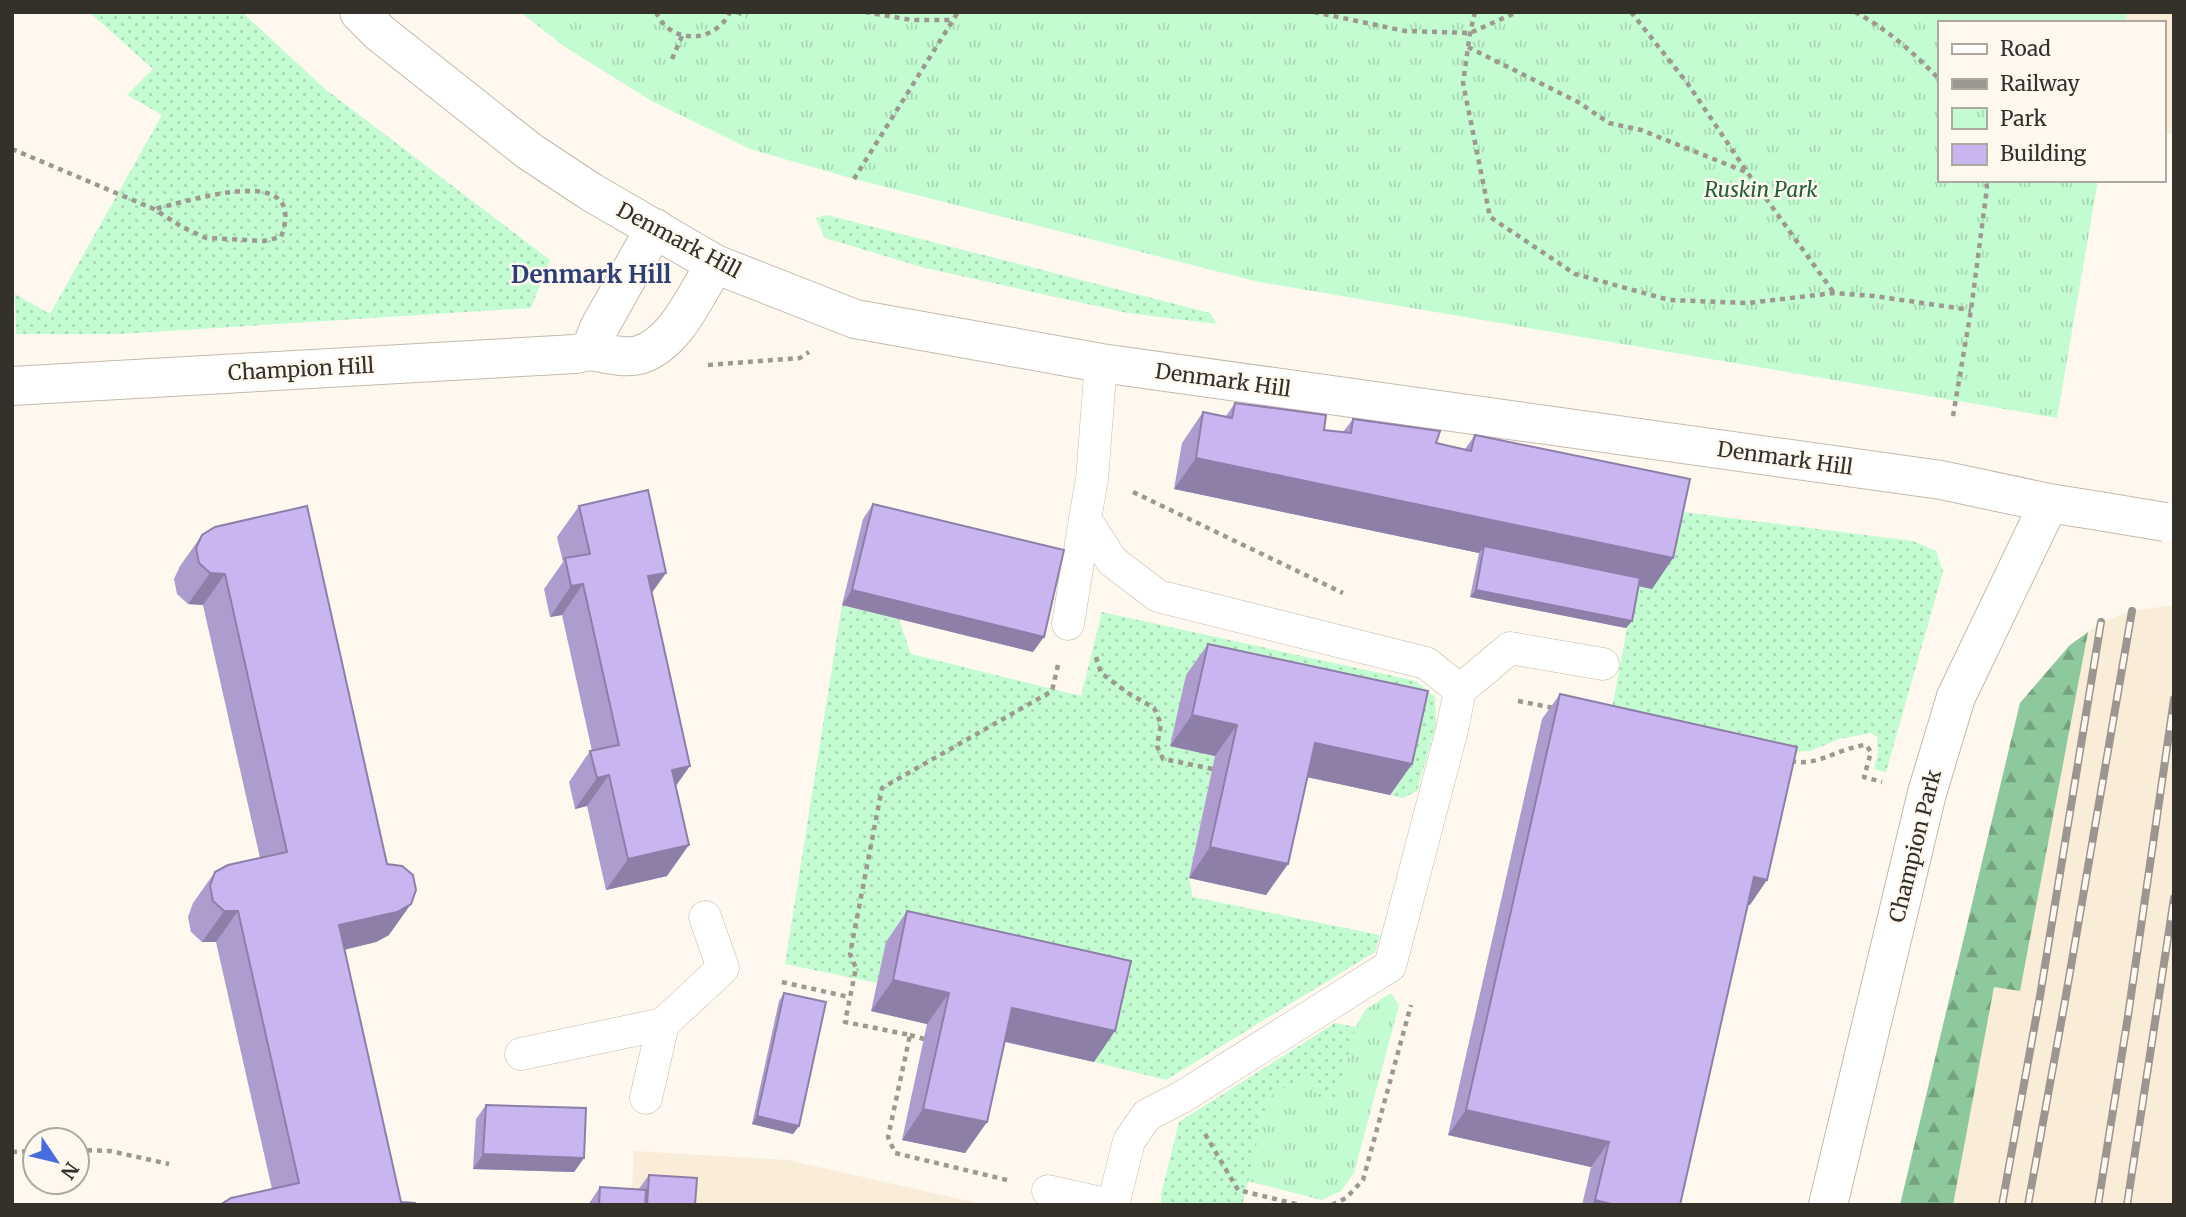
<svg xmlns="http://www.w3.org/2000/svg" width="2186" height="1217" viewBox="0 0 2186 1217" font-family="Merriweather,serif">
  <defs>
    <pattern id="grass-dots" width="8" height="8" patternUnits="userSpaceOnUse" patternTransform="scale(1.75)"><rect width="8" height="8" fill="#c2fcd0"/><path d="M2 2h.1M6 6h.1" fill="none" stroke="#a7d8b3" stroke-width="1.8" stroke-linecap="round"/></pattern>
    <pattern id="forest-firs" width="22" height="20" patternUnits="userSpaceOnUse" patternTransform="scale(1.75)"><rect width="22" height="20" fill="#8ec89d"/><path d="M5 1l3.5 6h-7zM16 11l3.5 6h-7z" fill="#75a380"/></pattern>
    <pattern id="park-tufts" width="24" height="20" patternUnits="userSpaceOnUse" patternTransform="scale(1.75)"><rect width="24" height="20" fill="#c2fcd0"/><path d="M3 7l-1-3M5 7V3M7 7l1-3M15 17l-1-3M17 17v-4M19 17l1-3" fill="none" stroke="#a7d8b3"/></pattern>
  </defs>
  <rect width="100%" height="100%" fill="#fef8ef"/>
  <!-- built -->
  <path fill="#faedd8" d="M2127,12H2174V134L2163,132V23H2125Z
    M2174,605V1205H1900L2020,703L2070,645L2101,622L2132,611Z
    M634,1151L787,1160L987,1205H631Z"/>
  <!-- grass -->
  <path fill="url(#grass-dots)" d="M89,12H242L325,89L550,260L531,308L120,334H16L15,294L50,314L162,115L127,95L153,69Z
    M827,215L1210,313L1217,324L1128,313L925,268L825,238L816,218Z
    M1668,510L1913,541L1936,551L1943,572L1886,772L1874,769L1878,752L1877,737L1871,733L1839,739L1810,751L1791,752L1612,708L1635,586L1652,589Z
    M842,605L899,619L911,654L1081,696L1102,612L1416,681L1435,697L1436,725L1417,791L1403,798L1390,795L1406,723L1171,746L1215,756L1189,878L1193,897L1380,935L1375,952L1166,1080L1094,1062L1109,992L877,983L785,964Z
    M1335,1023L1356,1027L1338,1095L1330,1100L1269,1097L1243,1202L1252,1205H1161V1194L1179,1122Z"/>
  <!-- forest -->
  <path fill="url(#forest-firs)" d="M2088,632L2020,991L1994,987L1953,1205H1900L2020,703L2070,645Z"/>
  <!-- park -->
  <path fill="url(#park-tufts)" d="M520,12H2127L2125,23H1939V180H2098L2057,418L1259,282L854,179L750,149L650,100L565,47Z
    M1391,993L1399,1005L1354,1173L1341,1191L1322,1200L1247,1181L1269,1097L1306,1075L1319,1098L1330,1100L1338,1095L1356,1027L1365,1010Z"/>
  <g fill="none" stroke-linecap="round" stroke-linejoin="round">
    <defs>
      <path id="lane" d="M1101,363L1092,479L1085,519L1112,561L1158,596L1426,663L1460,690L1452,730L1390,966L1182,1097L1147,1115L1129,1141L1113,1205
        M1068,624L1085,519
        M1460,690L1510,648L1603,664
        M521,1054L663,1024L723,968L705,917
        M646,1098L663,1024
        M1048,1191L1111,1205"/>
      <path id="street" d="M655,228L599,328L590,351C605,353 624,359 639,355C676,344 696,294 715,264
        M12,386L575,354L590,351"/>
      <path id="primary" d="M359,12L380,33L529,151L591,192L715,264L855,319L1101,363L1941,480L2049,503L2105,512
        M1828,1205L1927,793L1956,697L2049,503"/>
    </defs>
    <!-- lane casing -->
    <use href="#lane" stroke="#c3baac" stroke-width="33"/>
    <!-- street casing -->
    <use href="#street" stroke="#c3baac" stroke-width="40"/>
    <!-- primary casing -->
    <use href="#primary" stroke="#c3baac" stroke-width="40"/>
    <!-- path -->
    <path stroke="#9d9890" stroke-width="4.5" stroke-dasharray="5 5" stroke-linecap="butt" d="M656,12C670,45 715,44 730,12
      M737,12L747,16
      M865,12L912,20H953
      M1314,12L1405,31L1470,33L1517,12
      M1475,12L1470,33L1463,83L1490,217L1575,274L1669,300L1748,303L1834,293L1874,296L1971,310
      M1631,12L1688,84L1747,172L1834,293
      M1855,12C1887,29 1914,53 1939,79
      M1468,47L1578,102L1609,123L1641,130L1746,172
      M672,59L682,36
      M12,149L154,209L182,227L206,238L264,241L281,237C310,159 188,202 154,209
      M854,179L958,12
      M708,365L800,358L809,352
      M1953,416L1971,310L1987,188L1986,180
      M1133,492L1343,593
      M1096,657L1101,673L1128,693L1154,708L1161,724L1157,746L1163,759L1213,769
      M1518,701L1554,708
      M1791,761C1819,767 1837,748 1866,745L1871,752L1864,777L1882,782
      M782,982L849,997
      M910,1035L924,1039
      M1205,1134L1238,1190L1300,1205
      M77,1150L110,1151L169,1164
      M12,1152L35,1151
      M1007,1180L895,1153L888,1137L910,1035L845,1022L856,968L850,954L882,788L1052,691L1058,665
      M1332,1205L1346,1198L1363,1180L1411,1005"/>
    <!-- lane -->
    <use href="#lane" stroke="#fff" stroke-width="32"/>
    <!-- street -->
    <use href="#street" stroke="#fff" stroke-width="38"/>
    <!-- primary -->
    <use href="#primary" stroke="#fff" stroke-width="38"/>
    <defs>
      <path id="rail" d="M2002,1205L2040,996L2101,622
        M2028,1205L2065,1001L2132,611
        M2098,1205L2128,1016L2174,699
        M2127,1205L2174,898"/>
    </defs>
    <!-- rail casing -->
    <use href="#rail" stroke="#9b968f" stroke-width="8"/>
    <!-- rail -->
    <use href="#rail" stroke="#fef8ef" stroke-width="5" stroke-dasharray="16" stroke-linecap="butt"/>
    <defs>
      <path id="primary-bridge" d="M2105,512L2165,522"/>
    </defs>
    <!-- primary-bridge casing -->
    <use href="#primary-bridge" stroke="#c3baac" stroke-width="40" stroke-linecap="butt"/>
    <!-- primary-bridge -->
    <use href="#primary-bridge" stroke="#fff" stroke-width="38"/>
  </g>
  <!-- wall -->
  <path fill="#ae9cce" d="M1235,403L1324,430L1343,432L1353,419L1436,443L1465,449L1475,435L1673,558L1652,589L1639,586L1632,621L1626,628L1470,597L1479,553L1174,489L1182,443L1203,412L1226,416Z
    M873,504L1033,652L842,605L863,519Z
    M579,506L652,593L676,785L667,876L606,890L587,806L575,809L569,782L590,751H592L562,615L550,617L544,589L563,562L557,537Z
    M215,527L389,935L376,942L344,950L401,1202L272,1189L216,942H202L191,932L188,917L193,903L215,872L260,858L203,605L188,604L177,594L174,579L180,566L202,535Z
    M1208,644L1412,764L1390,795L1307,777L1288,864L1266,895L1189,878L1215,756L1170,746L1186,675Z
    M1560,694L1750,905H1748L1680,1205H1582L1591,1167L1448,1135L1542,719Z
    M907,911L1094,1062L1005,1042L987,1122L965,1153L902,1140L927,1024L871,1011L886,942Z
    M784,993L799,1126L793,1134L752,1124L779,1001Z
    M486,1105L584,1158L574,1172L473,1169L476,1119Z
    M649,1175L695,1205H588L600,1187L638,1190Z"/>
  <!-- shaded-wall -->
  <path fill="#8d7fa8" d="M1196,458L1673,558L1652,589L1483,554L1484,546L1479,553L1174,489Z
    M210,573L225,574L203,605L188,604Z
    M666,573L644,604L648,576Z
    M583,584L562,615L550,617L571,586Z
    M852,590L1044,637L1033,652L842,605Z
    M1476,590L1632,621L1626,628L1470,597Z
    M1192,715L1237,725L1215,756L1170,746Z
    M1315,743L1412,764L1390,795L1293,774Z
    M690,766L668,797L672,770Z
    M609,775L587,806L575,809L597,778Z
    M689,845L667,876L606,890L628,859Z
    M1210,847L1288,864L1266,895L1189,878Z
    M1754,877L1767,880L1750,905L1736,902Z
    M411,904L389,935L376,942L317,956L339,925Z
    M224,911H238L216,942H202Z
    M893,980L949,993L927,1024L871,1011Z
    M1012,1008L1115,1031L1094,1062L990,1038Z
    M923,1109L987,1122L965,1153L902,1140Z
    M1466,1110L1609,1142L1591,1167L1448,1135Z
    M757,1116L799,1126L793,1134L752,1124Z
    M483,1154L584,1158L574,1172L473,1169Z
    M1595,1200L1615,1205H1592Z"/>
  <!-- building -->
  <path fill="#cab5f0" stroke="#8d7fa8" stroke-width="2" d="M1235,403L1326,415L1324,430L1351,433L1353,419L1440,431L1436,443L1471,451L1475,435L1690,479L1673,558L1196,458L1203,412L1232,418Z
    M648,490L666,573L648,576L690,766L672,770L689,845L628,859L609,775L597,778L590,751L619,745L583,584L571,586L565,558L590,554L579,506Z
    M873,504L1064,550L1044,637L852,590Z
    M307,506L387,864L402,866L413,875L416,890L411,904L397,912L339,925L401,1202L415,1203L417,1205H220L231,1198L299,1183L238,911H224L213,901L210,886L215,872L228,865L287,852L225,574L210,573L199,563L196,548L202,535L215,527Z
    M1484,546L1640,578L1632,621L1476,590Z
    M1208,644L1428,691L1412,764L1315,743L1288,864L1210,847L1237,725L1192,715Z
    M1560,694L1797,747L1767,880L1754,877L1680,1205H1615L1595,1200L1609,1142L1466,1110Z
    M907,911L1131,961L1115,1031L1012,1008L987,1122L923,1109L949,993L893,980Z
    M784,993L826,1002L799,1126L757,1116Z
    M486,1105L586,1108L584,1158L483,1154Z
    M649,1175L697,1178L695,1205H647Z
    M600,1187L646,1190L645,1205H599Z"/>
  <g text-anchor="middle" dominant-baseline="central" stroke-width="5" stroke-linejoin="round" paint-order="stroke">
    <!-- park labels -->
    <g font-size="21" font-style="italic" fill="#205f37" stroke="#fef8ef">
      <text x="1761" y="189">Ruskin Park</text>
    </g>
    <!-- street labels -->
    <g font-size="21" fill="#34302a" stroke="#fef8ef">
      <text transform="translate(679 240) rotate(28)">Denmark Hill</text>
      <text transform="translate(301 369) rotate(-3)">Champion Hill</text>
      <text transform="translate(1223 380) rotate(8)">Denmark Hill</text>
      <text transform="translate(1785 458) rotate(8)">Denmark Hill</text>
      <text transform="translate(1915 846) rotate(-76)">Champion Park</text>
    </g>
    <!-- quarter labels -->
    <g font-size="24" font-weight="bold" fill="#2b3e77" stroke="#fef8ef">
      <text x="591" y="274">Denmark Hill</text>
    </g>
  </g>
  <!-- border -->
  <rect width="2186" height="1217" fill="none" stroke="#34302a" stroke-width="28"/>
  <!-- legend -->
  <rect x="1938" y="21" width="228" height="161" fill="#fef8ef" stroke="#ada8a0" stroke-width="2"/>
  <rect x="1952" y="44" width="35" height="10" fill="#ffffff" stroke="#ada8a0" stroke-width="2"/>
  <text x="2000" y="56" font-size="21" fill="#34302a">Road</text>
  <rect x="1952" y="79" width="35" height="10" fill="#9b968f" stroke="#ada8a0" stroke-width="2"/>
  <text x="2000" y="91" font-size="21" fill="#34302a">Railway</text>
  <rect x="1952" y="108" width="35" height="21" fill="url(#park-tufts)" stroke="#ada8a0" stroke-width="2"/>
  <text x="2000" y="126" font-size="21" fill="#34302a">Park</text>
  <rect x="1952" y="144" width="35" height="21" fill="#cab5f0" stroke="#ada8a0" stroke-width="2"/>
  <text x="2000" y="161" font-size="21" fill="#34302a">Building</text>
  <!-- north arrow -->
  <g transform="translate(56 1161) rotate(125)"><circle r="33" fill="#fef8ef" stroke="#ada8a0" stroke-width="2"/>
  <path d="M0-5L12 26L0 18L-12 26Z" fill="#486cdf"/>
  <text y="-10" font-size="19" font-weight="bold" text-anchor="middle" fill="#34302a">N</text>
  </g>
</svg>
